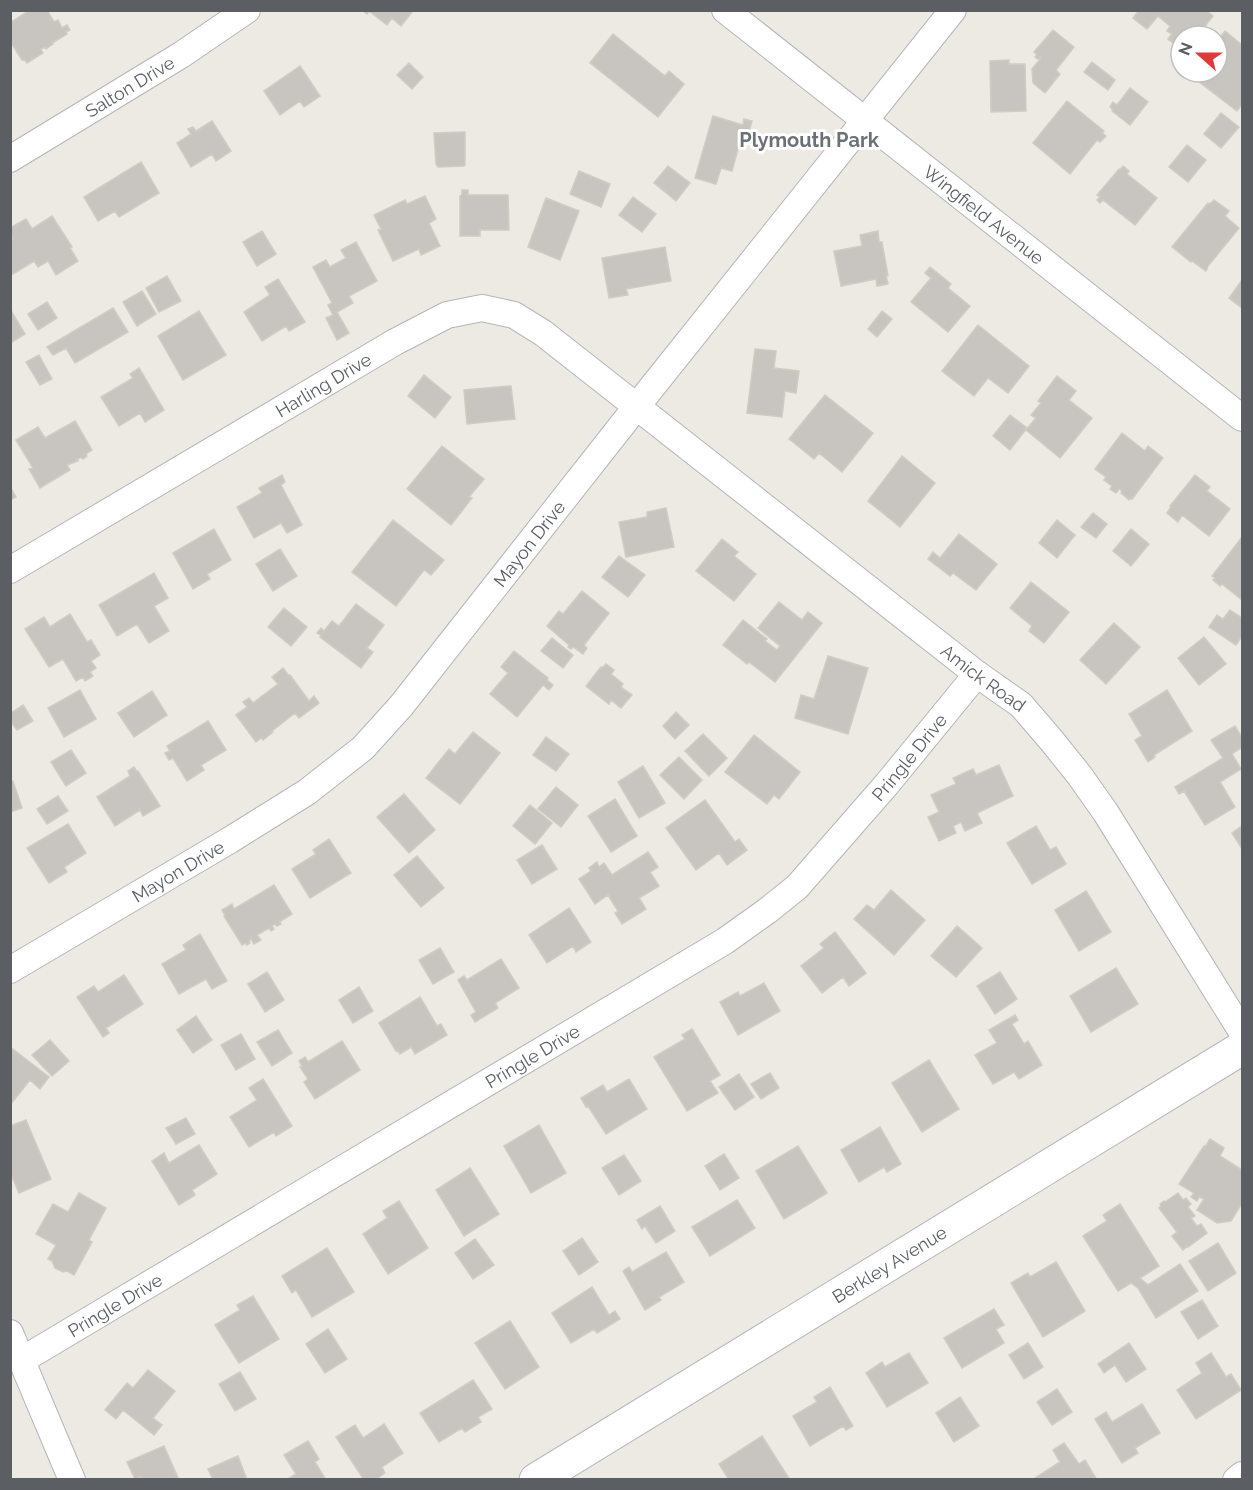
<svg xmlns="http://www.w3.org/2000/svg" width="1253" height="1490" viewBox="0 0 1253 1490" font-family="Raleway,sans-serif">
  <rect width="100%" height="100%" fill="#edeae3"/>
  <!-- building -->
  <path fill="#c8c5c0" stroke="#d1cbc2" stroke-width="1.5" d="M30,10H47L54,22L58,20L62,28L67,25L70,30L66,32L67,34L52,43L53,44L46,49L45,47L41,49L43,53L27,63L24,59L22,60L10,41V23Z
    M362,10H410L412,12L401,26L392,18L387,25L369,11L367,14Z
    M1139,10H1206L1213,16L1197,36H1189L1186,33L1183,36H1181V39L1176,45L1168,39L1172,34L1167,31L1170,26L1158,16L1147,29L1133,18Z
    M1053,30L1074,47L1056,70L1060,74L1045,93L1033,83L1032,69L1041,58L1040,57L1039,60L1035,57L1037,55L1034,52Z
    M1225,31L1242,45V104L1237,111L1198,81L1205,72H1217V57L1222,51L1217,48V41Z
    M613,34L665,76L669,71L684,84L658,117L590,63Z
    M1009,60V64H1025L1026,111L991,112L990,61Z
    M1092,62L1115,80L1108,90L1084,72Z
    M409,63L423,77L412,89L397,75Z
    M300,66L320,96L304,107L300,101L280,115L264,91Z
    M1130,88L1148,102L1130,125L1112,111L1113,110L1110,107L1113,102L1117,105Z
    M1067,101L1104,131L1102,133L1106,136L1100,142L1097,140L1070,174L1033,143Z
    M1221,113L1239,127L1221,148L1204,134Z
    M713,116L743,125L744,119L752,121L745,146L739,145L732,171L721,168L716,184L695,178Z
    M212,121L231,151L216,161L212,154L191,167L177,143L191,134L188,129L193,127L196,131Z
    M465,132V165L464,166L438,167L436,164L434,133Z
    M1187,145L1206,160L1188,182L1169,167Z
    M141,162L159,193L119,217L115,211L98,221L84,197Z
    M668,166L690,183L676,201L654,183Z
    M1123,166L1129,171L1127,174L1157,198L1135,225L1103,200L1100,203L1097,200L1100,197L1097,195L1119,169L1120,170Z
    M579,171L610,184L601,207L570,194Z
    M462,190H468V195H508L509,230H480V236H460V196L462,195Z
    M425,196L436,219L429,223L440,246L421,255L419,249L393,261L378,230L381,229L374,215L405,200L407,204Z
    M633,197L656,214L642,232L619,215Z
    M546,198L579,211L560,260L528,247Z
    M1214,200L1229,211L1225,216L1239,228L1208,266L1206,271L1192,261L1191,262L1172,247L1208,203L1210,204Z
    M52,216L72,247L70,248L78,261L56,275L48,261L38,267L34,261L13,274L10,269V241L13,239L10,236V228L26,219L32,229Z
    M262,231L276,254L257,266L243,242Z
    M878,231L879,242H882L888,276H886L888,284L877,286L876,279L841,286L834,251L862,246L860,235Z
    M356,242L377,281L349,296L353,303L337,312L349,333L337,340L326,318L333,315L328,305L332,303L313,267L326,260L330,267L346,258L341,250Z
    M665,247L671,281L626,289L628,295L609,298L602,258Z
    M930,267L951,284L948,288L970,306L948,332L911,302L931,278L925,273Z
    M167,276L181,301L159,312L146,288Z
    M278,279L305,322L289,331L286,326L262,341L244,312L270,295L265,287Z
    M1242,280V308L1229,298Z
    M142,291L156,314L137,326L123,302Z
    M47,302L57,318L38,330L28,314Z
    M113,308L128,332L75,363L66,348L53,355L47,347Z
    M10,309L25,334L12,342L10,339Z
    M199,311L226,355L183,380L158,336Z
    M882,311L892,319L877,337L868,329Z
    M978,325L1029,366L1008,393L988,378L974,396L942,371Z
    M755,349L776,351L774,368L799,371L796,393L785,391L782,417L747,413Z
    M39,355L52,379L40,385L26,362Z
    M139,368L164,410L145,422L140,413L119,426L101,397L133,378L130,374Z
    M424,375L451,397L435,418L408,396Z
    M1057,376L1076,391L1069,400L1092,418L1060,458L1026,430L1036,418L1031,415L1041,403L1038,401Z
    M511,386L515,419L467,424L464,390Z
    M825,395L873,433L842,472L819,453L814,459L789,439Z
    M1010,415L1027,428L1010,450L993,436Z
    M75,421L92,450L86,454L87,456L83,459L81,457L76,460L78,461L67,465L70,470L40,488L29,469L33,468L16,440L38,427L45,438Z
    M1122,433L1145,451L1148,446L1163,458L1132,499L1131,498L1129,500L1121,493L1122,491L1119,489L1116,493L1110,489L1112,486L1104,480L1106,477L1095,469Z
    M442,446L484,479L469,497L472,498L451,525L407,489Z
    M902,456L935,483L900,527L868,501Z
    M282,475L285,482L281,485L302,525L287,533L281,523L254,538L237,507L262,493L259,488Z
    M1195,475L1210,487L1207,491L1230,509L1209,536L1182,515L1178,522L1167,513L1171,507L1170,506Z
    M10,487L16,497L10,500Z
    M666,508L674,547L626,557L619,522L647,517V512Z
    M1093,513L1107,524L1096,538L1081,527Z
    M393,520L444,560L431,575L424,570L396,606L352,572Z
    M1057,520L1075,535L1057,558L1039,543Z
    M214,529L231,560L207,574L210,579L193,589L173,553Z
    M1131,529L1149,544L1131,566L1113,551Z
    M959,534L997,564L976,590L953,573L950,576L928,559L933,552L940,558Z
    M1242,537V600L1222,584L1220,586L1213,580L1215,578L1212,576Z
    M722,539L738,552L734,556L756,574L734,601L696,571Z
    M280,549L297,576L273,591L256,564Z
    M619,556L645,575L628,597L602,577Z
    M154,573L168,598L154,606L169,631L149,643L137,624L117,636L99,605Z
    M1031,582L1069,612L1044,643L1029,631L1032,626L1010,608Z
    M582,591L609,613L584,645L587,648L583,654L573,647L571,649L568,647L569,645L547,626L559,611L563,614Z
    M779,602L802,620L808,612L822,623L775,682L749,662L747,664L723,645L743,620L767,639L765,641L777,650L780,646L758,628Z
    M356,604L384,625L367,648L373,652L361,668L320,637L321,635L317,633L321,628L324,631L332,621L339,626Z
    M284,608L307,627L291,646L268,627Z
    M1230,610L1242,618V636L1236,645L1209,627L1217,615L1223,619Z
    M70,614L87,642L91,640L100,655L91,661L96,668L90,672L93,676L85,681L83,677L76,681L63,659L49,667L25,629L44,617L50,627Z
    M1114,623L1140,647L1106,684L1080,660Z
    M1204,637L1226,664L1199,685L1178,658Z
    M552,638L573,655L563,668L541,651Z
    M514,651L548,678L547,680L553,685L549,690L543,685L517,717L490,694L508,673L501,667Z
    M828,656L868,668L848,734L795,718L801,695L814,699Z
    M606,664L614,670L611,674L623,684L621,687L632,695L621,708L611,700L609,704L586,686L601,667L602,668Z
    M283,668L289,676L290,675L309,701L314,696L319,703L299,718L295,713L272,731L273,732L263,740L261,738L256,742L236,715L247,707L243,702L249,698L253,703L278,684L272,677Z
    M80,690L96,719L64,737L48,708Z
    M1167,690L1192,731L1154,755L1155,757L1148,762L1135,740L1142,736L1129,714Z
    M152,691L167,715L134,737L118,713Z
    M23,705L33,721L17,730L10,720V714Z
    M676,712L689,725L675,739L663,726Z
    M208,721L226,750L201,765L204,770L187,781L173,758L169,760L165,753L170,751L167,746Z
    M1235,726L1242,738V747L1232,754L1241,769L1220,782L1235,807L1205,825L1184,791L1179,794L1175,787L1223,758L1211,740Z
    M473,732L500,753L460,804L426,778L449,749L455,754Z
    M703,734L727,758L709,776L685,751Z
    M754,735L800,772L779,799L774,795L767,804L725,772Z
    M546,737L569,754L556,771L533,755Z
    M71,750L86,773L66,786L51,762Z
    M679,757L702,780L684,799L660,775Z
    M999,765L1013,796L977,813L982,823L965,831L961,822L953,826L956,833L939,841L928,817L939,812L931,795L956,784L953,778L973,769L976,775Z
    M643,766L665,803L639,818L618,782Z
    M134,767L137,772L138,771L160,806L143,816L140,810L115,826L97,797L130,776L128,771Z
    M13,781L22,808L10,812V782Z
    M556,787L578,805L561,827L538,809Z
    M404,794L435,830L409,853L377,817Z
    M58,796L68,811L47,824L37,809Z
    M615,799L637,836L611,852L588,816Z
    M705,800L735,842L739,839L747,850L727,865L719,853L696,870L666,828Z
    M530,805L552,823L535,844L513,826Z
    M68,824L86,853L64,867L67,872L49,883L27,848Z
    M1036,826L1050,850L1056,847L1066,864L1032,884L1007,843Z
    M1242,826V849L1232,833Z
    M329,839L351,873L310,898L292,869L316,854L313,850Z
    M542,845L557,869L532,884L517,860Z
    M648,852L658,867L650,872L659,886L639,898L646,909L622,924L615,913L618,911L608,895L595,904L579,879L591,871L589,868L597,862L599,867L604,863L612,875Z
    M417,856L444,888L421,907L394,875Z
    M274,885L292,914L279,922L281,924L277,926L275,924L272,926L274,929L271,931L269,928L257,935L261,940L254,944L251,939L249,941L250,943L247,945L246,943L242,945L224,916L225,915L222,910L232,904L234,909Z
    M891,890L925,920L894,955L854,919L867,905L874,910Z
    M1086,891L1111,932L1079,951L1055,910Z
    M569,908L591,942L576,952L573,946L547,963L529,935Z
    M957,926L982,948L956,977L931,956Z
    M835,932L866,973L849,986L843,977L822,993L801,966L824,948L820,944Z
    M200,934L227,981L212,989L206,979L179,994L162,964L186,950L183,945Z
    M440,948L454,972L433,984L419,960Z
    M501,959L519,988L495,1003L498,1008L475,1022L471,1015L476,1012L458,980L464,976L467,980Z
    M1116,968L1138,1004L1091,1032L1070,996Z
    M267,972L284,1000L265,1012L248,984Z
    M1000,972L1017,999L995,1014L977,986Z
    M124,975L143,1004L106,1028L109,1033L103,1037L77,997L94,986L98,992Z
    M764,983L780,1011L738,1035L720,1002L738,992L740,996Z
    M359,987L373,1011L353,1023L339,1000Z
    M420,997L437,1026L441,1024L447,1035L415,1054L411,1047L400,1054L397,1050L396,1051L379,1023Z
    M1015,1015L1018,1020L1012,1024L1024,1044L1028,1041L1042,1065L1019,1079L1014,1072L993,1084L975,1055L997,1043L989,1030Z
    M196,1016L212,1040L193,1053L177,1030Z
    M692,1029L720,1075L710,1081L718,1093L687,1111L654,1057L685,1039L682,1035Z
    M278,1030L292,1053L272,1066L257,1042Z
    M241,1034L255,1059L236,1070L221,1045Z
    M50,1040L69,1061L52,1076L32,1055Z
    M342,1041L360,1070L315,1099L304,1082L308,1079L300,1067L302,1066L299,1061L305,1057L308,1062Z
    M10,1047L49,1077L40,1089L30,1080L10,1105Z
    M929,1060L959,1109L922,1132L892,1083Z
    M770,1073L779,1088L761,1099L751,1084Z
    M739,1074L754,1097L735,1110L719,1087Z
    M263,1079L292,1126L276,1136L274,1132L249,1147L230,1117L257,1100L249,1088Z
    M629,1079L647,1109L606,1134L588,1106L586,1107L581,1098L603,1085L607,1092Z
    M186,1118L195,1134L176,1144L166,1128Z
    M26,1120L51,1179L19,1193L10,1172V1126Z
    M539,1125L566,1173L531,1193L504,1146Z
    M880,1127L901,1164L887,1172L884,1167L859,1182L841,1150Z
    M1210,1139L1224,1148L1220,1156L1242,1170V1203L1231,1221L1217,1223L1197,1210L1204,1199L1199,1197L1197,1201L1191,1197L1194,1193L1179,1184L1204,1146L1205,1147Z
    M199,1145L217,1174L192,1190L195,1195L179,1205L152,1161L164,1153L169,1163Z
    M798,1146L827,1193L784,1219L756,1171Z
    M724,1154L739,1178L720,1190L705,1166Z
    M624,1155L641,1181L619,1195L602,1168Z
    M470,1168L499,1214L464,1236L436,1190Z
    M79,1193L106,1208L89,1240L92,1242L74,1275L67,1271L63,1272L55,1268L52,1261L48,1259L56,1245L36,1234L53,1204L68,1212Z
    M1178,1193L1183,1200L1186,1198L1191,1204L1188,1207L1195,1216L1191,1218L1197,1226L1201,1224L1207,1233L1188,1247L1187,1246L1183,1250L1172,1236L1177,1232L1159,1208L1161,1206L1160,1204L1164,1201L1165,1202Z
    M737,1200L755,1228L710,1256L692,1227Z
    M399,1201L428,1248L388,1274L363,1234L387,1218L383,1211Z
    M1120,1204L1159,1266L1140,1278L1148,1285L1180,1264L1198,1291L1156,1318L1138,1288L1131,1283L1118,1291L1083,1236L1107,1221L1103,1215Z
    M660,1206L675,1231L656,1243L645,1226L642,1229L637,1220Z
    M582,1238L598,1262L579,1275L563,1251Z
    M475,1239L494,1265L473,1279L455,1253Z
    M1218,1243L1236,1273L1208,1291L1189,1261Z
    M327,1248L354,1292L312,1317L296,1290L292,1293L282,1276Z
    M666,1252L684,1282L659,1297L661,1300L645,1310L623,1271L629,1267L632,1272Z
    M1056,1262L1085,1311L1043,1337L1011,1283L1028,1273L1030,1277Z
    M592,1287L609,1315L615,1311L620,1319L597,1333L594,1329L571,1343L552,1313Z
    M253,1296L279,1339L239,1363L215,1325L240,1310L237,1305Z
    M1202,1300L1218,1326L1198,1339L1181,1312Z
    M994,1309L1004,1325L996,1329L1004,1343L962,1368L944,1338Z
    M510,1321L539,1367L505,1389L475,1343Z
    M328,1329L347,1359L325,1373L306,1344Z
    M1028,1343L1043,1367L1024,1379L1009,1355Z
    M1129,1343L1146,1369L1126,1382L1115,1365L1104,1373L1098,1364Z
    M909,1353L928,1383L887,1407L866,1373L882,1362L885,1367Z
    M1211,1353L1226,1377L1231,1374L1241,1390L1196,1419L1177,1390L1202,1373L1196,1363Z
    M148,1370L175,1391L153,1418L162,1425L154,1435L123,1410L116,1419L105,1410L127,1383L133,1388Z
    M240,1372L256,1399L235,1411L219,1384Z
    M473,1380L492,1409L478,1417L481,1422L465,1432L462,1428L439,1442L420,1413Z
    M830,1387L853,1426L846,1430L843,1426L810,1446L793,1416L817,1402L814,1397Z
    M1057,1389L1072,1412L1052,1425L1037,1402Z
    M960,1397L979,1426L954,1442L936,1413Z
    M1142,1404L1160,1433L1135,1448L1138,1453L1122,1463L1095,1419L1106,1412L1112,1422Z
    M384,1424L403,1453L382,1467L385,1473L375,1480H364L336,1437L355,1425L363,1438Z
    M762,1436L790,1480H729L719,1464Z
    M308,1441L319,1459L315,1462L326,1480H286L296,1474L284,1455Z
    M1064,1443L1079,1464L1085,1460L1097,1480H1032L1060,1462L1053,1450Z
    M164,1446L179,1480H142L141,1476L135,1479L127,1462Z
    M238,1456L247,1480H213L208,1469Z"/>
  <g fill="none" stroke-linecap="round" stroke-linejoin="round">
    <defs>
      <g id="street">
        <path id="s1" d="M725,10L1242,418"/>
        <path id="s2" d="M10,159L181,55L247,10"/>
        <path id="s3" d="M10,570L395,342L447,315L482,308L514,315L543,333L977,674L1021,705L1052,741L1080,776L1106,813L1242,1032"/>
        <path id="s4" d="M10,970L230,840L307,792L363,748L401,706L637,406L953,10"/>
        <path d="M10,1333L72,1480"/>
        <path id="s5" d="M22,1360L725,941L767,911L797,887L887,784L977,674"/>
        <path d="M1236,1480L1242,1475"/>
      </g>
      <g id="secondary">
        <path id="s6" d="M536,1480L1242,1048"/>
      </g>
    </defs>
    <!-- street casing -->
    <use href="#street" stroke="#b3b6b9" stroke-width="28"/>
    <!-- secondary casing -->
    <use href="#secondary" stroke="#b4b8bc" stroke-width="35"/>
    <!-- street -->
    <use href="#street" stroke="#fff" stroke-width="26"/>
    <!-- secondary -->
    <use href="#secondary" stroke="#fff" stroke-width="33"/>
  </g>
  <g text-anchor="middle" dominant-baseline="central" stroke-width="6" stroke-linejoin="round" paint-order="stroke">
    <!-- street labels -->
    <g font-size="18" fill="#5b5f63" stroke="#fff">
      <text stroke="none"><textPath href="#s2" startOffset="140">Salton Drive</textPath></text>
      <text stroke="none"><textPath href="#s1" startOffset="330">Wingfield Avenue</textPath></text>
      <text stroke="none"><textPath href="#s3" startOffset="364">Harling Drive</textPath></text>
      <text stroke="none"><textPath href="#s4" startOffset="681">Mayon Drive</textPath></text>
      <text stroke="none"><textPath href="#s3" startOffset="1168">Amick Road</textPath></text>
      <text stroke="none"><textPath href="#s5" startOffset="1080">Pringle Drive</textPath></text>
      <text stroke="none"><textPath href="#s4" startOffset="195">Mayon Drive</textPath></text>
      <text stroke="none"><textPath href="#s5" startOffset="594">Pringle Drive</textPath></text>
      <text stroke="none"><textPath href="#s6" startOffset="414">Berkley Avenue</textPath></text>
      <text stroke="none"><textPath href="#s5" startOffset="108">Pringle Drive</textPath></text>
    </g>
    <!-- neighbourhood labels -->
    <g font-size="20" font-weight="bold" fill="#6c7174" stroke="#fff">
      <text x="809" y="140">Plymouth Park</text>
    </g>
  </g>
  <!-- border -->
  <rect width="1253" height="1490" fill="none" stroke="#5b5f63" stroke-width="24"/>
  <!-- north arrow -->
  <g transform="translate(1199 54) rotate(291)"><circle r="28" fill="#ffffff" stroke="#bdbfc1" stroke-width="1.5"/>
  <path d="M0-4.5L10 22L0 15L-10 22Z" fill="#de3a38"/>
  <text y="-9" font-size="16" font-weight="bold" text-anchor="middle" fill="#5b5f63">N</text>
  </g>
</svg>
